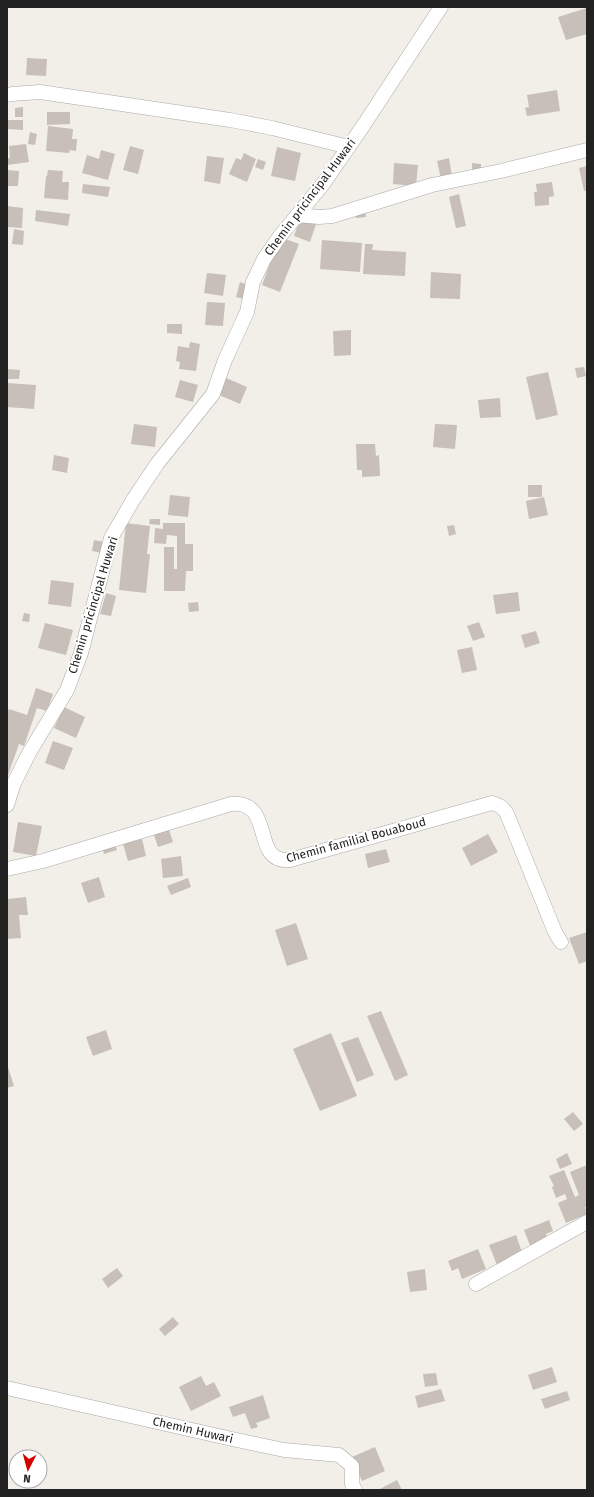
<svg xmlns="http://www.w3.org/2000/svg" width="594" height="1497" viewBox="0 0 594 1497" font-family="'Fira Sans',sans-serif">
  <rect width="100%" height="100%" fill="#f2efe9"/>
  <!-- building -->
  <path fill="#c7bfb8" d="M587,8V34L566,40L558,17Z
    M27,58L47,59L46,76L26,75Z
    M557,90L560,111L527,116L525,108L529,107L527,95Z
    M23,107V117H15V108Z
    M47,112H70V124L47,125Z
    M8,120H23V130L8,129Z
    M48,126L73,129L72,139H77L76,151L70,150L69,153L46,151Z
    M30,132L37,134L35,145L28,144Z
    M26,144L29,162L7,165V158H10L9,146Z
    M130,146L144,150L138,174L123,170Z
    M277,147L301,153L295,181L271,176Z
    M101,150L115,154L108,180L82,173L87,155L99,159Z
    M244,153L256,159L247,182L229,174L236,158L241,160Z
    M207,156L224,158L220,184L204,181Z
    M449,158L452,177L441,179L437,161Z
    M258,159L266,162L263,170L255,167Z
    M394,163L418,165L416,186L393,184Z
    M472,163L481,164V170H472Z
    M587,166V190L584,191L579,168Z
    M7,170L19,171L18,186H7Z
    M48,170L63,171L62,182H69L68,200L44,198L46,176H47Z
    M552,182L554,196L549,197V205L535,206L534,192H537L536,184Z
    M83,184L110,187L108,197L82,193Z
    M459,194L466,226L456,228L449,197Z
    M7,206L23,208L22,228L7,227Z
    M36,210L70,214L68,226L35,221Z
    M365,210L366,217L356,218L355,211Z
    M300,218L316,224L310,242L294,236Z
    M14,229L24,231L23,245L12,244Z
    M280,237L299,244L280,292L262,285Z
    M322,240L362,243L360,272L320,269Z
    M365,244H373L372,250L406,252L405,276L363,274Z
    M431,272L461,274L460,299L430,298Z
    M207,273L226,275L223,296L204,293Z
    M240,282L248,285L244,299L236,297Z
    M207,302L225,303L223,326L205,325Z
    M167,324H182V334L167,333Z
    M351,330V355L334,356L333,331Z
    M190,342L200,344L196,371L179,369L180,362L176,361L178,346L189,348Z
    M584,367L586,376L577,378L575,368Z
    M7,369L20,370L19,379H7Z
    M548,372L558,415L536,420L526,377Z
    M226,378L247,387L240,404L219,395Z
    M180,380L198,385L193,402L175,397Z
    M7,383L36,385L34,409L7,407Z
    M500,398L501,417L480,418L478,400Z
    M134,424L157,427L155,447L131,444Z
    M435,424L457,425L455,449L433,447Z
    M356,444H375L376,456L379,455L380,476L362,477V470H357Z
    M54,455L69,458L67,473L52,470Z
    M528,485H542V497H528Z
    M170,495L190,497L188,517L168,515Z
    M544,497L548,515L529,519L526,501Z
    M150,519H160V525L149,524Z
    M126,523L150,526L147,554H150L146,593L119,590Z
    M163,523H185V544H193V571H186L185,591H164V547H174V569H177V536L167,535L166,544L154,543L155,528L163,529Z
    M454,525L456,534L449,536L447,526Z
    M94,540L104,542L102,553L92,551Z
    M51,580L74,583L71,607L48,604Z
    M518,592L520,611L496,614L493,595Z
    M106,593L116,596L111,616L100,614Z
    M198,602L199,611L189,612L188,603Z
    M24,613L30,614L29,622L22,621Z
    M479,622L485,637L473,641L467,626Z
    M45,623L73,630L66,655L38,648Z
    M536,631L540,643L525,648L521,635Z
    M472,647L477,670L462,673L457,650Z
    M36,688L53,694L47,711L37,708L24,746L19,744L7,778V714L9,709L27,715Z
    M64,707L85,717L76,738L54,728Z
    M53,741L73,748L64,770L45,763Z
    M18,822L42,826L36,856L13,852Z
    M167,824L173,842L158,847L152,829Z
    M488,834L498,852L471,866L462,848Z
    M142,839L146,856L128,861L123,844Z
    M114,841L117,850L104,854L102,845Z
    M386,849L390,862L368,868L365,854Z
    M181,856L183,876L163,878L161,859Z
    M99,877L105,897L88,903L81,883Z
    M188,878L191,887L171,895L167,886Z
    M26,897L28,915H19L21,938L7,939V899Z
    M296,923L308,959L287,966L275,930Z
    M587,932V961L579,964L569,938Z
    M381,1011L408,1075L395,1081L367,1016Z
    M106,1030L112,1049L93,1056L86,1037Z
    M331,1033L357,1096L320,1111L293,1049Z
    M358,1037L374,1075L357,1082L341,1043Z
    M7,1067H8L14,1086L7,1088Z
    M573,1112L583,1124L574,1131L564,1119Z
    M567,1153L572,1164L560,1169L556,1159Z
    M587,1165V1206L585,1207L587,1214L566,1223L558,1203L567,1199L565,1194L556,1198L552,1187L554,1186L549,1176L564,1170L575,1197L579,1195L570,1172Z
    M549,1220L553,1231L546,1234L549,1241L531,1248L524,1230Z
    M516,1235L523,1255L497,1265L489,1245Z
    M478,1249L486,1269L462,1279L458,1268L452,1271L448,1261Z
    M117,1268L123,1276L108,1288L102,1279Z
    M425,1269L427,1290L410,1292L407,1272Z
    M173,1317L179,1324L165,1336L159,1329Z
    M552,1367L557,1382L533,1390L528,1375Z
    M436,1373L438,1385L425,1387L423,1374Z
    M201,1376L206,1386L214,1382L221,1396L191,1411L179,1387Z
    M441,1389L445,1401L418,1408L415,1396Z
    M567,1391L570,1400L545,1409L541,1399Z
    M263,1395L270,1418L256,1423L258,1427L251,1429L245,1413L233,1417L229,1407Z
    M375,1447L385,1471L362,1481L352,1457Z
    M397,1480L402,1490H378Z"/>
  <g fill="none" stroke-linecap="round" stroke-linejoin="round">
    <defs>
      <path id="minor" d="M7,95L12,94L40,92L230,120L272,128L349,147
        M297,215L319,217L332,216L432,185L501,171L587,150
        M7,805L14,783L29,753L67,690L81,653L111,538L133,500L157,464L213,394L225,360L247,312L253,282L264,259L280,236L323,184L363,126L441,7
        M7,869L43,861L231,804C276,800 250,864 290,860L492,803C499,805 503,807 507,814L555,932L561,942
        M476,1284L587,1222
        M7,1388L232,1439L284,1450L339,1455L352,1466V1484L355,1490"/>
    </defs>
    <!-- minor casing -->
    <use href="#minor" stroke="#a9a9a9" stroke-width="15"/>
    <!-- minor -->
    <use href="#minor" stroke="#fff" stroke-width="14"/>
  </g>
  <g text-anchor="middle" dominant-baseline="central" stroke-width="4" stroke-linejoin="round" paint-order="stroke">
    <!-- street labels -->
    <g font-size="12" fill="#222" stroke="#fff">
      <text transform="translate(310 197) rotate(-53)">Chemin pricincipal Huwari</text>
      <text transform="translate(93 605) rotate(-73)">Chemin pricincipal Huwari</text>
      <text transform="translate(356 840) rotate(-15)">Chemin familial Bouaboud</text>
      <text transform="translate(193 1430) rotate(13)">Chemin Huwari</text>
    </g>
  </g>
  <!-- border -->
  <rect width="594" height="1497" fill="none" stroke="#222222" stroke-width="16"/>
  <!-- north arrow -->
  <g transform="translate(28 1469) rotate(186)"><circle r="19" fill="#ffffff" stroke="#a7a7a7"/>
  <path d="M0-3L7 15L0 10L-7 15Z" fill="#d40000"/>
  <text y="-6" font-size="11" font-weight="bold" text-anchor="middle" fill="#222222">N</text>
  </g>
</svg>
